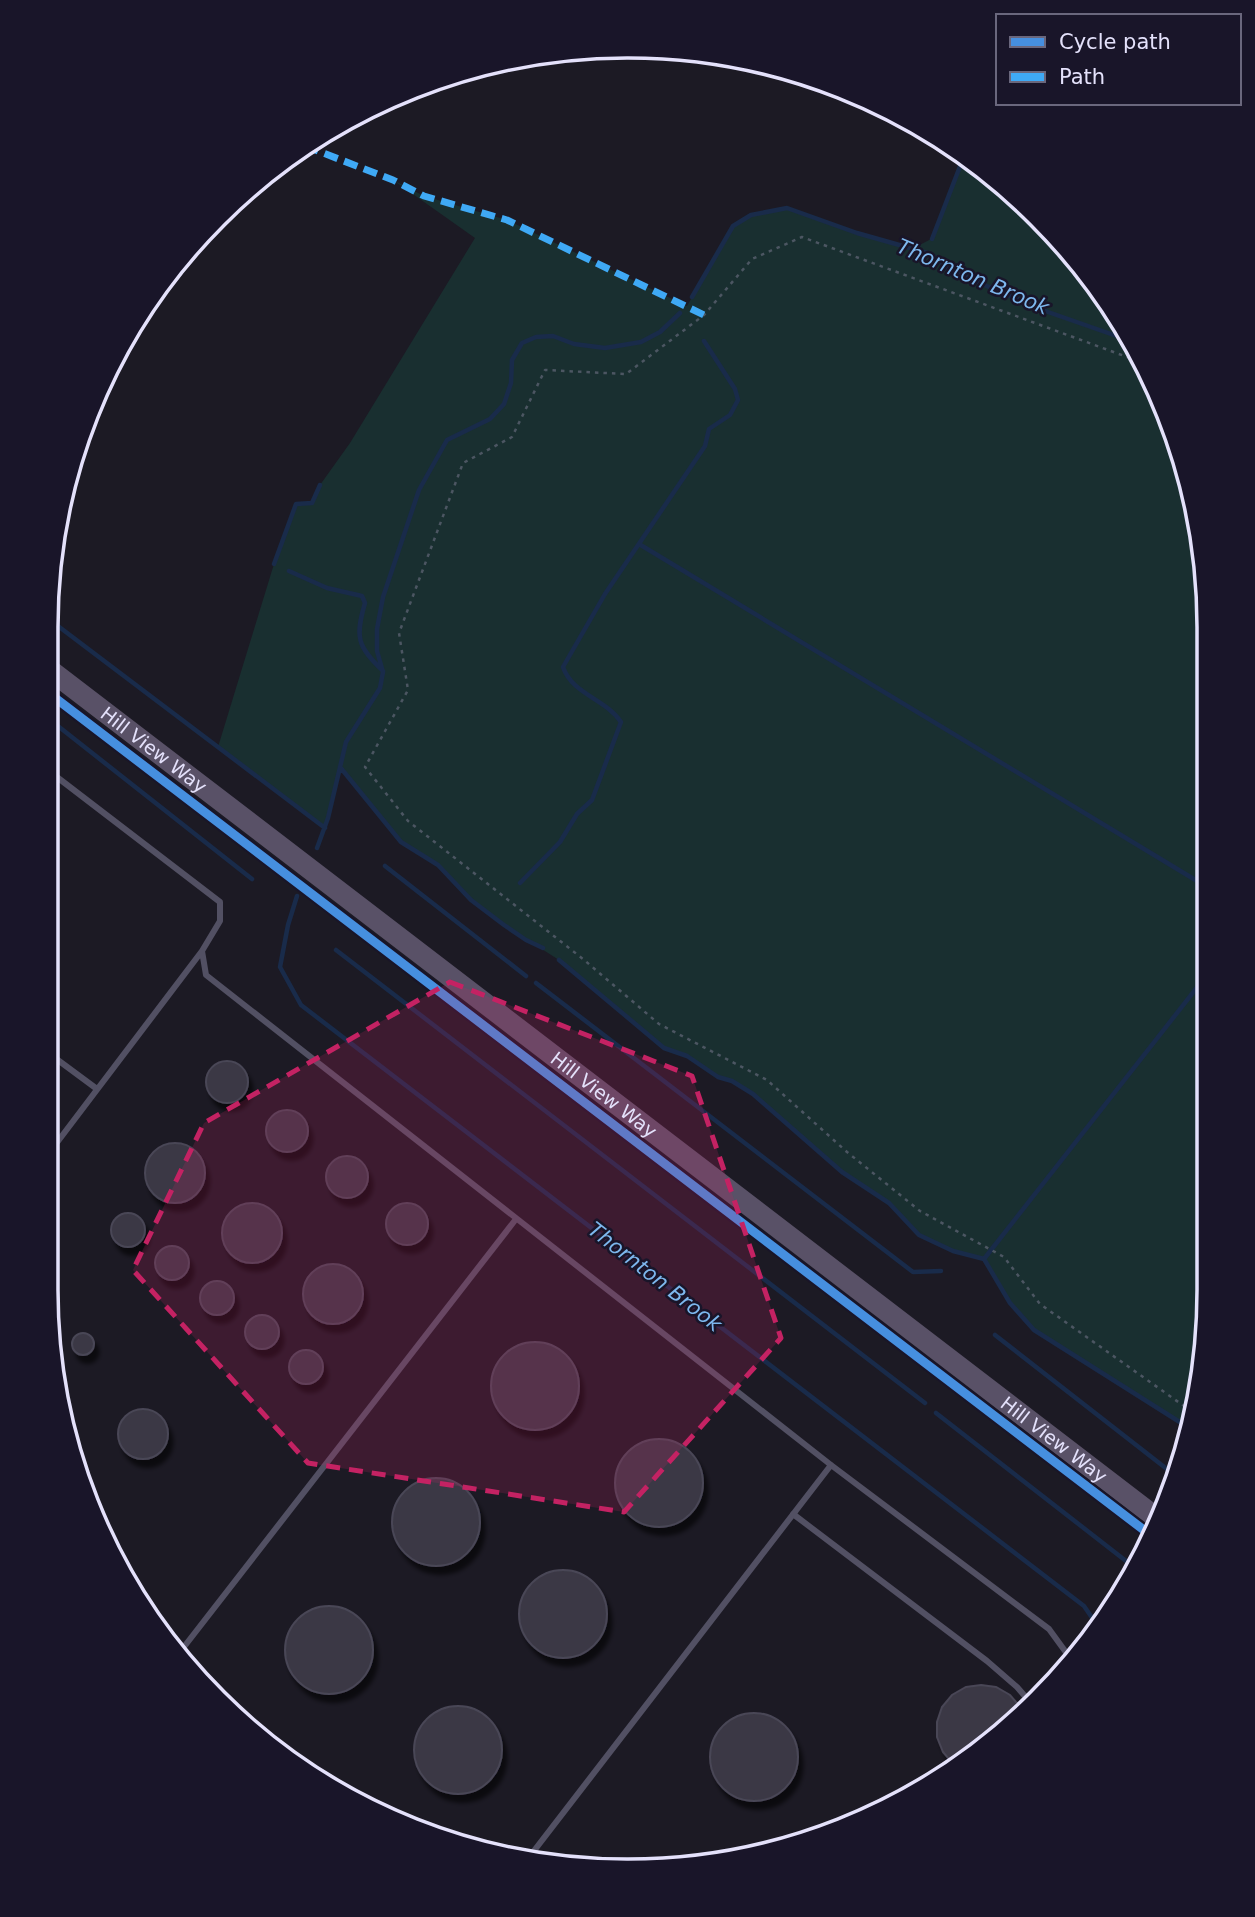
<svg xmlns="http://www.w3.org/2000/svg" width="1255" height="1917" viewBox="0 0 1255 1917" font-family="'DejaVu Sans',sans-serif">
  <defs>
    <filter id="shadow"><feDropShadow dx="4.5" dy="8" stdDeviation="2" flood-color="#0009"/></filter>
  </defs>
  <rect width="100%" height="100%" fill="#1c1a24"/>
  <!-- green -->
  <path fill="#192f30" d="M964,156L1012,190L1089,274L1150,370L1190,477L1208,590L1204,1366L1186,1426L1034,1330L1010,1303L984,1259L953,1251L919,1235L889,1203L842,1172L753,1094L732,1081L718,1077L687,1056L664,1048L645,1034L559,960L504,925L471,900L438,865L401,842L340,767L325,828L218,747L274,564L296,504L312,503L320,485L350,443L475,238L393,180L424,196L507,220L687,306L733,226L751,215L787,208L857,233L914,248L931,239Z"/>
  <g fill="none" stroke-linecap="round" stroke-linejoin="round">
    <!-- stream -->
    <path stroke="#192b4a" stroke-width="4.5" d="M932,239L964,156
      M692,297L733,226L751,215L787,208L857,233L931,254L950,270L982,284L1048,312L1131,341
      M639,544L1207,887
      M274,564L296,504L312,503L320,485
      M289,571L327,588L362,596L365,603C355,637 357,646 383,671
      M50,620L325,828
      M49,719L252,879
      M340,767L401,842L438,865L471,900L504,925L526,940L543,948
      M317,848L328,818L346,742L380,688L383,672L377,651V629L383,597L419,490L447,440L490,419L504,404L511,383L512,360L522,343L536,337L553,336L574,344L605,348L641,342L660,332L680,313
      M385,866L526,976
      M520,883L560,842L577,814L592,800L621,722C606,699 572,694 563,667L605,594L705,446L709,429L730,415L738,400L735,389L704,341
      M297,896L288,925L280,967L301,1005L1084,1606L1097,1625
      M336,950L925,1403
      M559,960L664,1048L687,1056L718,1077L732,1081L753,1094L842,1172L889,1203L919,1235L953,1251L984,1259L1206,976
      M536,983L913,1272L941,1271
      M984,1259L1010,1303L1034,1330L1186,1426
      M995,1335L1172,1473
      M936,1413L1135,1568"/>
  </g>
  <!-- building -->
  <path fill="#3b3945" stroke="#494656" stroke-width="2" filter="url(#shadow)" d="M206 1082a21 21 0 1 1 42 0a21 21 0 1 1-42 0Z
    M266 1131a21 21 0 1 1 42 0a21 21 0 1 1-42 0Z
    M145 1173a30 30 0 1 1 60 0a30 30 0 1 1-60 0Z
    M326 1177a21 21 0 1 1 42 0a21 21 0 1 1-42 0Z
    M222 1233a30 30 0 1 1 60 0a30 30 0 1 1-60 0Z
    M386 1224a21 21 0 1 1 42 0a21 21 0 1 1-42 0Z
    M111 1230a17 17 0 1 1 34 0a17 17 0 1 1-34 0Z
    M155 1263a17 17 0 1 1 34 0a17 17 0 1 1-34 0Z
    M303 1294a30 30 0 1 1 60 0a30 30 0 1 1-60 0Z
    M200 1298a17 17 0 1 1 34 0a17 17 0 1 1-34 0Z
    M245 1332a17 17 0 1 1 34 0a17 17 0 1 1-34 0Z
    M72 1344a11 11 0 1 1 22 0a11 11 0 1 1-22 0Z
    M491 1386a44 44 0 1 1 88 0a44 44 0 1 1-88 0Z
    M289 1367a17 17 0 1 1 34 0a17 17 0 1 1-34 0Z
    M118 1434a25 25 0 1 1 50 0a25 25 0 1 1-50 0Z
    M615 1483a44 44 0 1 1 88 0a44 44 0 1 1-88 0Z
    M392 1522a44 44 0 1 1 88 0a44 44 0 1 1-88 0Z
    M519 1614a44 44 0 1 1 88 0a44 44 0 1 1-88 0Z
    M285 1650a44 44 0 1 1 88 0a44 44 0 1 1-88 0Z
    M981,1685L996,1687L1010,1695L1022,1709L954,1765L943,1752L937,1737V1722L942,1707L952,1695L966,1687Z
    M414 1750a44 44 0 1 1 88 0a44 44 0 1 1-88 0Z
    M710 1757a44 44 0 1 1 88 0a44 44 0 1 1-88 0Z"/>
  <g fill="none" stroke-linecap="round" stroke-linejoin="round">
    <!-- path -->
    <path stroke="#4c5662" stroke-width="2.5" stroke-dasharray="3.5 5" stroke-linecap="butt" d="M1146,364L802,237L752,259L704,315L626,374L545,370L512,437L463,463L399,633L408,690L365,767L408,821L583,959L659,1024L767,1080L847,1152L920,1211L1004,1257L1040,1304L1191,1411"/>
    <!-- lane -->
    <path stroke="#525063" stroke-width="6" d="M49,771L220,902V921L202,951L206,975L831,1465L1049,1629L1073,1662
      M47,1052L97,1089
      M46,1157L202,951
      M793,1514L987,1661L1017,1687L1030,1702
      M180,1652L516,1219
      M530,1856L831,1465"/>
    <!-- primary -->
    <path stroke="#595167" stroke-width="21" id="s1" d="M50,670L1158,1519"/>
    <!-- quiet -->
    <path stroke="#3fa9f5" stroke-width="7" stroke-dasharray="14 7" stroke-linecap="butt" d="M305,146L393,180L424,196L507,220L704,315"/>
    <defs>
      <path id="cycleway" d="M50,694L1153,1537"/>
    </defs>
    <!-- cycleway casing -->
    <use href="#cycleway" stroke="#191529" stroke-width="13"/>
    <!-- cycleway -->
    <use href="#cycleway" stroke="#468fdf" stroke-width="9"/>
  </g>
  <!-- marked area -->
  <path fill="#c42263" fill-opacity="0.2" stroke="#c42263" stroke-width="5" stroke-dasharray="14 9" stroke-linejoin="round" d="M450,982L692,1076L781,1338L624,1512L308,1463L133,1270L204,1123Z"/>
  <g text-anchor="middle" dominant-baseline="central" stroke-width="5" stroke-linejoin="round" paint-order="stroke">
    <!-- street labels -->
    <g font-size="19" fill="#e4e1fb" stroke="#191529">
      <text stroke="none"><textPath href="#s1" startOffset="131">Hill View Way</textPath></text>
      <text stroke="none"><textPath href="#s1" startOffset="698">Hill View Way</textPath></text>
      <text stroke="none"><textPath href="#s1" startOffset="1265">Hill View Way</textPath></text>
    </g>
    <!-- water labels -->
    <g font-size="21" font-style="italic" fill="#7db7ed" stroke="#191529">
      <text transform="translate(973 277) rotate(23)">Thornton Brook</text>
      <text transform="translate(655 1277) rotate(38)">Thornton Brook</text>
    </g>
  </g>
  <!-- crop -->
  <path d="M0 0H1255V1917H0ZM627 58H628A569 569 0 0 1 1197 627V1290A569 569 0 0 1 628 1859H627A569 569 0 0 1 58 1290V627A569 569 0 0 1 627 58Z" fill="#191529" fill-rule="evenodd"/>
  <path fill="none" stroke="#e4e1fb" stroke-width="3.5" d="M627 58H628A569 569 0 0 1 1197 627V1290A569 569 0 0 1 628 1859H627A569 569 0 0 1 58 1290V627A569 569 0 0 1 627 58Z"/>
  <!-- legend -->
  <rect x="996" y="14" width="245" height="91" fill="#191529" stroke="#6a677d" stroke-width="2"/>
  <rect x="1010" y="37" width="35" height="10" fill="#468fdf" stroke="#6a677d" stroke-width="2"/>
  <text x="1059" y="49" font-size="21" fill="#e4e1fb">Cycle path</text>
  <rect x="1010" y="72" width="35" height="10" fill="#3fa9f5" stroke="#6a677d" stroke-width="2"/>
  <text x="1059" y="84" font-size="21" fill="#e4e1fb">Path</text>
</svg>
